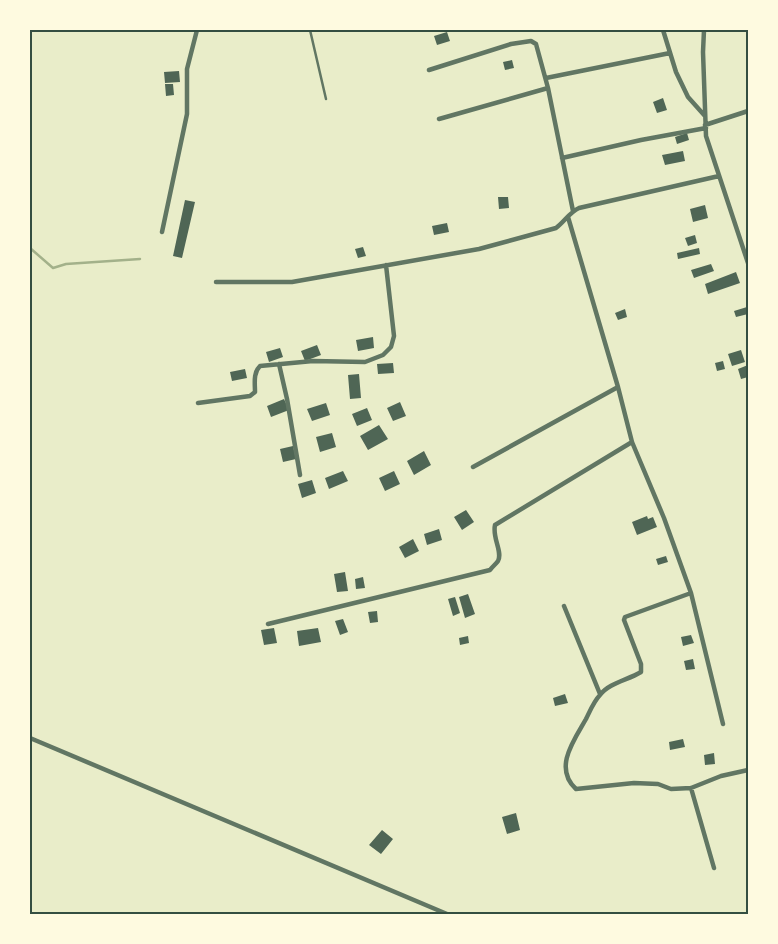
<svg xmlns="http://www.w3.org/2000/svg" width="778" height="944" viewBox="0 0 778 944" font-family="'Source Sans 3',sans-serif">
  <rect width="100%" height="100%" fill="#e9edc9"/>
  <g fill="none" stroke-linecap="round" stroke-linejoin="round">
    <!-- stream -->
    <path stroke="#a3b18a" stroke-width="2.5" d="M30,248L53,268L66,264L140,259"/>
  </g>
  <!-- building -->
  <path fill="#4f6655" d="M447,32L450,41L437,45L434,36Z
    M512,60L514,68L505,70L503,62Z
    M179,71L180,82L165,83L164,72Z
    M165,84H173L174,95L166,96Z
    M663,98L667,110L657,113L653,102Z
    M687,133L689,140L677,144L675,137Z
    M683,151L685,161L665,165L662,155Z
    M498,197H508L509,208L499,209Z
    M185,200L195,202L182,258L173,256Z
    M705,205L708,218L693,222L690,209Z
    M447,223L449,232L434,235L432,226Z
    M695,235L697,243L688,246L685,238Z
    M363,247L366,256L358,258L355,249Z
    M699,248L700,254L678,259L677,253Z
    M711,264L714,271L694,278L691,270Z
    M736,272L740,283L708,294L705,284Z
    M747,307L748,314L736,317L734,311Z
    M625,309L627,317L618,320L615,313Z
    M373,337L374,348L358,351L356,340Z
    M317,345L321,355L305,361L301,351Z
    M280,348L283,357L269,362L266,352Z
    M741,350L745,362L732,366L728,354Z
    M723,361L725,369L717,371L715,363Z
    M393,363L394,373L378,374L377,364Z
    M748,365V377L741,379L738,369Z
    M245,369L247,378L232,381L230,372Z
    M359,374L361,398L350,399L348,375Z
    M284,399L289,410L271,417L267,406Z
    M400,402L406,416L393,421L387,408Z
    M326,403L330,415L312,421L307,409Z
    M367,408L372,420L357,426L352,414Z
    M379,425L388,439L368,450L360,436Z
    M332,433L336,447L320,452L316,437Z
    M293,446L296,459L283,462L280,449Z
    M424,451L431,465L414,475L407,461Z
    M343,471L348,481L329,489L325,478Z
    M394,471L400,484L385,491L379,478Z
    M312,480L316,493L302,498L298,484Z
    M466,510L474,522L462,530L454,517Z
    M647,516L648,519L653,517L657,527L637,535L632,522Z
    M439,529L442,540L427,545L424,534Z
    M413,539L419,551L405,558L399,547Z
    M666,556L668,562L658,565L656,559Z
    M345,572L348,591L337,592L334,574Z
    M363,577L365,588L356,589L355,579Z
    M468,594L475,614L465,618L459,597Z
    M455,597L460,613L453,616L448,599Z
    M377,611L378,622L370,623L368,612Z
    M343,619L348,632L340,635L335,621Z
    M274,628L277,643L264,645L261,630Z
    M318,628L321,642L299,646L297,631Z
    M691,635L694,643L683,646L681,637Z
    M468,636L469,643L460,645L459,638Z
    M693,659L695,669L686,670L684,661Z
    M565,694L568,703L555,706L553,698Z
    M683,739L685,747L670,750L669,742Z
    M714,753L715,764L705,765L704,755Z
    M516,813L520,830L507,834L502,817Z
    M382,830L393,839L381,854L369,845Z"/>
  <g fill="none" stroke-linecap="round" stroke-linejoin="round">
    <!-- service -->
    <path stroke="#617663" stroke-width="2.5" d="M310,30L326,99"/>
    <!-- minor -->
    <path stroke="#617663" stroke-width="4.5" d="M663,30L676,72L688,97L705,116
      M704,30L703,52L706,136L748,263
      M429,70L511,44L531,41L536,44L548,88L573,211
      M546,78L670,53
      M439,119L548,88
      M705,125L748,111
      M562,158L641,140L706,128
      M568,217L618,387L632,442L664,518L691,593L723,724
      M162,232L187,114V69L197,30
      M216,282H292L479,249L556,228C564,222 570,212 579,208L719,176
      M279,364L287,399L300,475
      M198,403L250,396L255,392C255,383 253,373 260,366L313,361L365,362L383,355L391,347L394,336L386,265
      M473,467L618,387
      M691,593L625,617L624,620L641,664V672C628,680 609,683 600,695C594,701 590,711 586,719C574,740 553,768 576,789L634,783L658,784L671,789L691,788L721,776L748,770
      M564,606L600,694
      M268,624L490,570C492,567 496,564 498,561C503,552 492,538 495,525L632,442
      M30,738L447,914
      M691,788L714,868"/>
  </g>
  <!-- border -->
  <rect width="778" height="944" fill="none" stroke="#fefae0" stroke-width="62"/>
  <rect x="31" y="31" width="716" height="882" fill="none" stroke="#344e41" stroke-width="2"/>
</svg>
